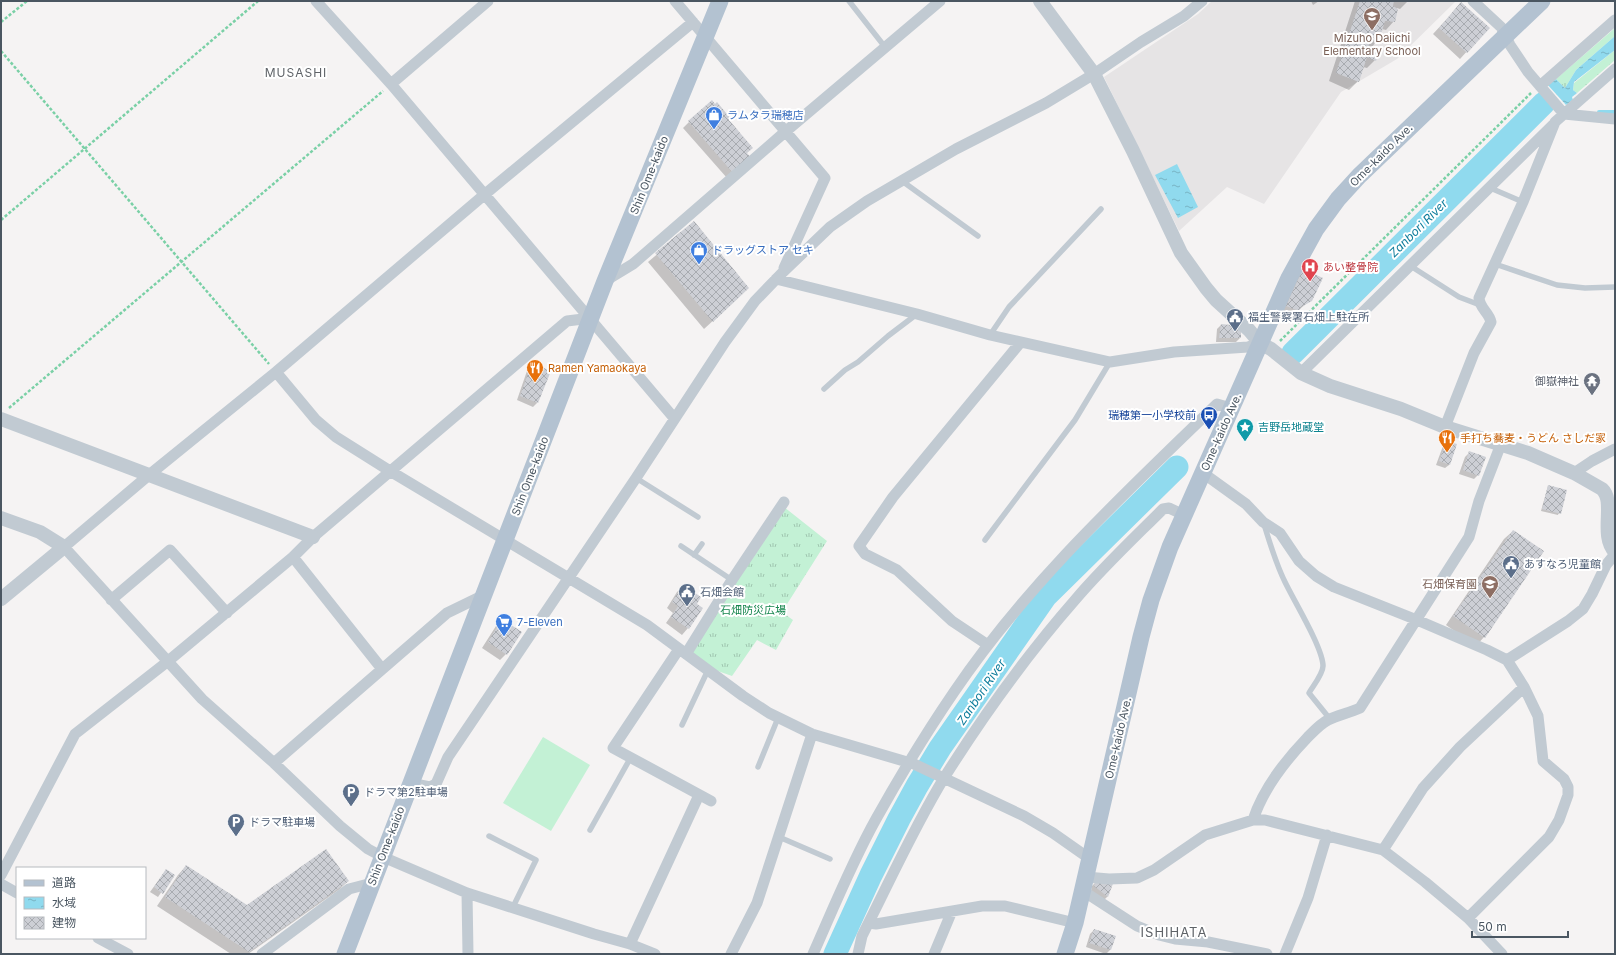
<svg xmlns="http://www.w3.org/2000/svg" width="1616" height="955" viewBox="0 0 1616 955" font-family="Inter,'Noto Sans JP',sans-serif">
  <defs>
    <pattern id="grass-tufts" width="24" height="20" patternUnits="userSpaceOnUse"><rect width="24" height="20" fill="#c3f1d5"/><path d="M3 7l-1-3M5 7V3M7 7l1-3M15 17l-1-3M17 17v-4M19 17l1-3" fill="none" stroke="#a0c6b0"/></pattern>
    <pattern id="water-ripples" width="26" height="14" patternUnits="userSpaceOnUse"><rect width="26" height="14" fill="#90daee"/><path d="M2 4q2-2 4 0t4 0M15 11q2-2 4 0t4 0" fill="none" stroke="#78b4c4"/></pattern>
    <pattern id="building-cross-hatch" width="8" height="8" patternUnits="userSpaceOnUse"><rect width="8" height="8" fill="#cdcfd5"/><path d="M0 0l8 8M0 8l8-8" fill="none" stroke="#a8abb0"/></pattern>
  </defs>
  <rect width="100%" height="100%" fill="#f5f3f3"/>
  <!-- education -->
  <path fill="#e6e4e5" d="M1212,1H1456L1397,59L1341,92L1264,204L1227,187L1179,231L1104,77L1198,14Z"/>
  <!-- grass -->
  <path fill="url(#grass-tufts)" d="M1615,28V36L1576,70L1565,88L1556,79Z
    M1615,50V60L1577,93L1573,90L1574,83Z
    M784,507L827,541L782,612L793,620L776,650L757,640L732,676L712,669L691,653Z"/>
  <!-- pitch -->
  <path fill="#c3f1d5" d="M543,737L590,765L551,831L503,803Z"/>
  <!-- water -->
  <path fill="url(#water-ripples)" d="M1615,36V50L1574,82L1573,90L1577,93L1572,97L1573,100L1566,105L1547,84L1556,79L1565,88L1576,70Z
    M1177,164L1198,207L1178,218L1155,175Z"/>
  <!-- shadow -->
  <path fill="#0003" d="M1311,1H1319L1313,5Z
    M1355,1H1408L1400,9L1397,8L1394,21L1386,30L1382,29L1378,40L1370,49L1367,48L1365,51L1375,60L1367,68L1363,67L1358,81L1349,90L1329,81Z
    M1455,10L1488,28L1460,59L1433,34Z
    M689,122L746,154L727,178L683,128Z
    M694,223L739,297L704,329L648,262Z
    M1303,270L1311,300L1291,316L1280,313L1297,276Z
    M1221,325L1240,327V338L1236,342H1216L1217,329Z
    M532,365L537,403L533,407L517,400L528,368Z
    M1447,442L1449,465L1445,468L1436,465L1443,446Z
    M1469,453L1478,475L1474,479L1459,474L1465,457Z
    M1548,486L1566,491L1558,515L1541,511Z
    M1513,531L1484,637L1476,646L1446,625L1504,539Z
    M683,586L695,604L688,628L682,635L666,623L673,613L667,608L677,592Z
    M502,620L506,654L500,660L482,648L496,626Z
    M186,866L247,906L348,881L340,889L248,954H231L157,906L178,875Z
    M166,870L173,875L158,897L150,892Z
    M1096,882L1108,896L1104,900L1091,891L1092,886Z
    M1094,930L1114,936L1110,950L1106,954L1086,947L1090,934Z"/>
  <g fill="none" stroke-linecap="round" stroke-linejoin="round">
    <!-- stream -->
    <path stroke="#90daee" stroke-width="4" d="M1599,112H1615"/>
    <!-- river -->
    <path stroke="#90daee" stroke-width="23" d="M1293,353L1544,103
      M835,954L871,875L899,819L917,786L940,748L1046,596L1177,467"/>
  </g>
  <!-- building -->
  <path fill="url(#building-cross-hatch)" d="M1360,1H1394L1393,6L1398,9L1395,22L1385,21L1379,41L1371,39L1367,50L1379,53L1376,61L1367,57L1359,82L1336,73Z
    M1461,2L1490,28L1467,53L1439,28Z
    M712,100L715,104L717,102L731,119L729,120L753,148L747,153L751,158L733,173L688,121Z
    M694,221L749,288L713,322L655,253Z
    M1303,269L1323,278L1312,301L1301,307L1299,311L1286,306Z
    M1221,324L1241,326V338H1219Z
    M532,363L551,371L538,403L520,396Z
    M1447,441L1457,444L1450,465L1439,461Z
    M1469,451L1486,457L1479,476L1463,470Z
    M1548,485L1567,490L1561,514L1542,509Z
    M1513,530L1544,551L1485,638L1453,616Z
    M683,585L701,597L697,604L703,608L689,629L671,617L678,606L672,602Z
    M502,619L522,632L507,655L488,642Z
    M326,849L349,881L249,952L165,897L186,865L247,905Z
    M166,869L175,875L163,894L154,887Z
    M1096,881H1114L1108,897L1094,886Z
    M1094,929L1116,936L1111,950L1089,943Z"/>
  <g fill="none" stroke-linecap="round" stroke-linejoin="round">
    <!-- path -->
    <path stroke="#7ad0a6" stroke-width="2.5" stroke-dasharray="3 2" stroke-linecap="butt" d="M1,22L27,1
      M1,51L269,364
      M1,220L258,1
      M1280,341L1531,93
      M9,408L383,91"/>
    <!-- service -->
    <path stroke="#c1cad2" stroke-width="5.5" d="M849,1L885,47
      M902,181L978,236
      M1488,187L1523,202
      M1495,264L1557,285L1585,288L1615,287
      M1409,265L1459,297L1480,305
      M990,335L1009,307L1101,209
      M824,389L845,370L858,362L888,336L917,314
      M636,478L698,517
      M1264,524C1270,544 1276,564 1285,582C1294,601 1323,648 1323,666C1323,674 1313,686 1309,693L1330,719
      M985,540L1075,420L1110,362
      M681,546L732,580
      M694,555L702,544
      M682,725L708,670
      M758,767L778,718
      M590,830L631,757
      M489,836L536,860L512,909
      M779,837L830,859"/>
    <!-- minor -->
    <path stroke="#c1cad2" stroke-width="11" d="M316,1L391,84L674,418
      M675,1L825,178L784,268
      M1473,1L1501,27L1510,45L1528,72L1564,114L1615,119
      M391,84L488,1
      M1540,86L1615,20
      M776,279L917,314L990,335L1110,362L1174,352L1248,347L1260,343
      M605,281L633,264L785,132L940,1
      M276,372L316,420L336,437L390,471L647,625L743,696L769,713L812,734L914,764L1024,816L1053,833L1090,859
      M1301,373L1553,125
      M1445,427L1474,353L1491,322C1489,312 1480,309 1479,298L1523,202L1555,122L1615,69
      M1203,473L1246,504L1263,522L1280,533L1299,561L1316,576L1334,587L1417,620L1487,650L1507,660L1524,687L1538,716L1543,761L1564,779L1568,787V795L1559,820L1549,837L1468,918
      M1574,473L1592,461L1615,449
      M293,557L382,669
      M111,600L170,550L227,613
      M988,645L952,621L897,570L865,554L859,546L893,497L1020,343
      M679,649L613,748L711,801
      M686,654L732,580L784,502
      M1507,660L1568,621L1583,609L1592,594L1606,565L1615,554
      M274,763L447,613L484,595
      M410,783L430,787L436,784L448,757L636,478L725,342L755,301L783,272L830,227L867,201L956,149L1046,103L1094,74L1141,42L1184,16L1202,1
      M1253,820C1263,789 1284,762 1307,738C1313,732 1320,724 1328,720C1338,715 1349,713 1360,708L1469,537L1479,501L1501,444
      M1383,850L1423,788L1460,747L1524,687
      M1,875L75,734L167,662L293,557L313,537L567,321L591,318
      M1086,877L1109,879L1137,878L1154,870L1205,835L1253,820H1265L1383,850L1425,882L1468,918L1502,954
      M1,884L17,893
      M1083,891L1137,926L1159,935L1175,939L1208,942L1267,954
      M467,893L468,954
      M869,923L876,924L982,906H1005L1075,923
      M98,938L128,954
      M630,944L699,795
      M262,954L349,889L372,883
      M655,954L630,944L594,934L467,893L383,857L368,849L340,826L274,763L202,699L64,547L149,475L276,372L484,195L693,22
      M731,954L757,903L812,734
      M813,954C833,909 852,862 876,819C900,776 926,733 954,692C1027,584 1123,495 1217,404L1231,408
      M858,954L862,936C889,883 913,829 944,778C983,716 1026,656 1075,600C1102,568 1133,539 1163,509L1169,508L1184,515
      M934,954L952,911
      M1285,954L1308,898L1327,835"/>
    <!-- tertiary -->
    <path stroke="#c1cad2" stroke-width="14" d="M1040,1L1094,74L1133,151L1181,253L1206,288L1216,300L1249,330L1260,343L1271,349L1301,373L1330,386L1401,409L1445,427L1528,453L1574,473L1602,489C1616,502 1599,535 1615,552
      M1,419L313,537
      M1,518L40,532L64,547L1,599"/>
    <!-- primary -->
    <path stroke="#b3c2d1" stroke-width="17" d="M345,954L605,281L720,1
      M1065,954L1075,923L1141,637L1151,600L1170,547L1289,278L1316,229L1338,199L1359,176L1542,1"/>
  </g>
  <!-- icons -->
  <defs>
    <symbol id="school-pin" viewBox="-11 -11 22 30"><path d="M0 17L-7.5 6A9.5 9.5 0 1 1 7.5 6Z" fill="#8d6e63" stroke="#fff"/><path d="M0-5L7-2L0 1L-7-2ZM-4 1L0 2.5L4 1V4Q0 6-4 4Z" fill="#fff"/></symbol>
    <symbol id="shop-pin" viewBox="-11 -11 22 30"><path d="M0 17L-7.5 6A9.5 9.5 0 1 1 7.5 6Z" fill="#3f7fe0" stroke="#fff"/><path d="M-5-2.5h2.3a2.7 3.5 0 0 1 5.4 0H5L5.5 6h-11ZM-1.5-2.5h3a1.5 2.3 0 0 0-3 0Z" fill="#fff"/></symbol>
    <symbol id="hospital-pin" viewBox="-11 -11 22 30"><path d="M0 17L-7.5 6A9.5 9.5 0 1 1 7.5 6Z" fill="#e0444e" stroke="#fff"/><path d="M-5-5h3v3.5h4V-5h3V5h-3V1.5h-4V5h-3Z" fill="#fff"/></symbol>
    <symbol id="civic-pin" viewBox="-11 -11 22 30"><path d="M0 17L-7.5 6A9.5 9.5 0 1 1 7.5 6Z" fill="#5c6f8a" stroke="#fff"/><path d="M-.6-6.5H3V-4.5H.6V-3L4-1V1h2V6H-6V1h2V-1L-.6-3ZM-1.2 2.5V6h2.4V2.5Z" fill="#fff"/></symbol>
    <symbol id="restaurant-pin" viewBox="-11 -11 22 30"><path d="M0 17L-7.5 6A9.5 9.5 0 1 1 7.5 6Z" fill="#e8710a" stroke="#fff"/><path d="M-5-6h1v4h1v-4h1v4h1v-4h1v5L-1.5 .5V6h-2V.5L-5-1ZM5-6V6H3V1.5H1.5Q1.5-4 5-6Z" fill="#fff"/></symbol>
    <symbol id="temple-pin" viewBox="-11 -11 22 30"><path d="M0 17L-7.5 6A9.5 9.5 0 1 1 7.5 6Z" fill="#6b7280" stroke="#fff"/><path d="M0-6L5-2H3V0L6.5 2.5H4V6H1.5V3h-3V6H-4V2.5H-6.5L-3 0V-2H-5Z" fill="#fff"/></symbol>
    <symbol id="bus-pin" viewBox="-11 -11 22 30"><path d="M0 17L-7.5 6A9.5 9.5 0 1 1 7.5 6Z" fill="#1a4fb4" stroke="#fff"/><path d="M-5-6H5V4H4V6H2V4H-2V6H-4V4H-5ZM-3.5-4V0h7V-4ZM-3.5 1.2v1.5H-2V1.2ZM2 1.2v1.5H3.5V1.2Z" fill="#fff"/></symbol>
    <symbol id="sight-pin" viewBox="-11 -11 22 30"><path d="M0 17L-7.5 6A9.5 9.5 0 1 1 7.5 6Z" fill="#0f9aa8" stroke="#fff"/><path d="M0-6L1.8-2.2L6-1.7L2.9 1.2L3.7 5.4L0 3.3L-3.7 5.4L-2.9 1.2L-6-1.7L-1.8-2.2Z" fill="#fff"/></symbol>
    <symbol id="supermarket-pin" viewBox="-11 -11 22 30"><path d="M0 17L-7.5 6A9.5 9.5 0 1 1 7.5 6Z" fill="#3f7fe0" stroke="#fff"/><path d="M-6-5.5h2.5l.6 2H6L4.5 2H-2.5L-4.4-4H-6ZM-1.5 3.2a1.3 1.3 0 1 0 .1 0ZM3 3.2a1.3 1.3 0 1 0 .1 0Z" fill="#fff"/></symbol>
    <symbol id="parking-pin" viewBox="-11 -11 22 30"><path d="M0 17L-7.5 6A9.5 9.5 0 1 1 7.5 6Z" fill="#5c6f8a" stroke="#fff"/><path d="M-3.5-5.5H1a3.5 3.5 0 0 1 0 7H-1V5.5H-3.5ZM-1-3.4V-.6H.8a1.4 1.4 0 0 0 0-2.8Z" fill="#fff"/></symbol>
  </defs>
  <g fill-rule="evenodd">
    <use href="#school-pin" x="1362" y="6" width="20" height="27"/>
    <use href="#shop-pin" x="704" y="105" width="20" height="27"/>
    <use href="#shop-pin" x="689" y="240" width="20" height="27"/>
    <use href="#hospital-pin" x="1300" y="257" width="20" height="27"/>
    <use href="#civic-pin" x="1225" y="307" width="20" height="27"/>
    <use href="#restaurant-pin" x="525" y="358" width="20" height="27"/>
    <use href="#temple-pin" x="1582" y="371" width="20" height="27"/>
    <use href="#bus-pin" x="1199" y="405" width="20" height="27"/>
    <use href="#sight-pin" x="1235" y="417" width="20" height="27"/>
    <use href="#restaurant-pin" x="1437" y="428" width="20" height="27"/>
    <use href="#civic-pin" x="1501" y="554" width="20" height="27"/>
    <use href="#school-pin" x="1480" y="574" width="20" height="27"/>
    <use href="#civic-pin" x="677" y="582" width="20" height="27"/>
    <use href="#supermarket-pin" x="494" y="612" width="20" height="27"/>
    <use href="#parking-pin" x="341" y="782" width="20" height="27"/>
    <use href="#parking-pin" x="226" y="812" width="20" height="27"/>
  </g>
  <g text-anchor="middle" dominant-baseline="central" stroke-width="4" stroke-linejoin="round" paint-order="stroke">
    <!-- education labels -->
    <g font-size="11" fill="#785e54" stroke="#fff">
      <text x="1372" y="38">Mizuho Daiichi<tspan x="1372" dy="13">Elementary School</tspan></text>
      <text x="1477" y="584" text-anchor="end">石畑保育園</text>
    </g>
    <!-- shop labels -->
    <g font-size="11" fill="#366cbe" stroke="#fff" text-anchor="start">
      <text x="727" y="115">ラムタラ瑞穂店</text>
      <text x="712" y="250">ドラッグストア セキ</text>
      <text x="517" y="622">7-Eleven</text>
    </g>
    <!-- street labels -->
    <g font-size="11" fill="#4a5661" stroke="#fff">
      <text transform="translate(1381 155) rotate(-45)">Ome-kaido Ave.</text>
      <text transform="translate(649 175) rotate(-68)">Shin Ome-kaido</text>
      <text transform="translate(1221 432) rotate(-66)">Ome-kaido Ave.</text>
      <text transform="translate(530 476) rotate(-69)">Shin Ome-kaido</text>
      <text transform="translate(1118 738) rotate(-77)">Ome-kaido Ave.</text>
      <text transform="translate(386 846) rotate(-69)">Shin Ome-kaido</text>
    </g>
    <!-- health labels -->
    <g font-size="11" fill="#be3a42" stroke="#fff" text-anchor="start">
      <text x="1323" y="267">あい整骨院</text>
    </g>
    <!-- service labels -->
    <g font-size="11" fill="#4e5e75" stroke="#fff" text-anchor="start">
      <text x="1248" y="317">福生警察署石畑上駐在所</text>
      <text x="1524" y="564">あすなろ児童館</text>
      <text x="700" y="592">石畑会館</text>
      <text x="364" y="792">ドラマ第2駐車場</text>
      <text x="249" y="822">ドラマ駐車場</text>
    </g>
    <!-- food labels -->
    <g font-size="11" fill="#c56008" stroke="#fff" text-anchor="start">
      <text x="548" y="368">Ramen Yamaokaya</text>
      <text x="1460" y="438">手打ち蕎麦・うどん さしだ家</text>
    </g>
    <!-- worship labels -->
    <g font-size="11" fill="#5b616d" stroke="#fff" text-anchor="end">
      <text x="1579" y="381">御嶽神社</text>
    </g>
    <!-- transit labels -->
    <g font-size="11" fill="#164399" stroke="#fff" text-anchor="end">
      <text x="1196" y="415">瑞穂第一小学校前</text>
    </g>
    <!-- culture labels -->
    <g font-size="11" fill="#0d838f" stroke="#fff" text-anchor="start">
      <text x="1258" y="427">吉野岳地蔵堂</text>
    </g>
    <!-- park labels -->
    <g font-size="11" fill="#17864f" stroke="#fff">
      <text x="753" y="610">石畑防災広場</text>
    </g>
    <!-- neighbourhood labels -->
    <g font-size="12" letter-spacing="1" fill="#5f6368" stroke="#fff">
      <text x="296" y="72">MUSASHI</text>
    </g>
    <!-- water labels -->
    <g font-size="12" font-style="italic" fill="#0c7c9b" stroke="#fff">
      <text transform="translate(1418 228) rotate(-45)">Zanbori River</text>
      <text transform="translate(981 692) rotate(-56)">Zanbori River</text>
    </g>
    <!-- quarter labels -->
    <g font-size="13" letter-spacing="1" fill="#5f6368" stroke="#fff">
      <text x="1174" y="932">ISHIHATA</text>
    </g>
  </g>
  <!-- border -->
  <rect width="1616" height="955" fill="none" stroke="#4a5661" stroke-width="4"/>
  <!-- legend -->
  <rect x="16" y="867" width="130" height="72" fill="#ffffff" stroke="#b7bbc0"/>
  <rect x="24" y="880" width="20" height="6" fill="#b3c2d1" stroke="#b7bbc0"/>
  <text x="52" y="887" font-size="12" fill="#4a5661">道路</text>
  <rect x="24" y="897" width="20" height="12" fill="url(#water-ripples)" stroke="#b7bbc0"/>
  <text x="52" y="907" font-size="12" fill="#4a5661">水域</text>
  <rect x="24" y="917" width="20" height="12" fill="url(#building-cross-hatch)" stroke="#b7bbc0"/>
  <text x="52" y="927" font-size="12" fill="#4a5661">建物</text>
  <!-- scale -->
  <path d="M1472 931v6h96v-6" fill="none" stroke="#4a5661" stroke-width="2"/>
  <text x="1478" y="931" font-size="12" fill="#4a5661" stroke="#ffffff" stroke-width="3" paint-order="stroke">50 m</text>
</svg>
